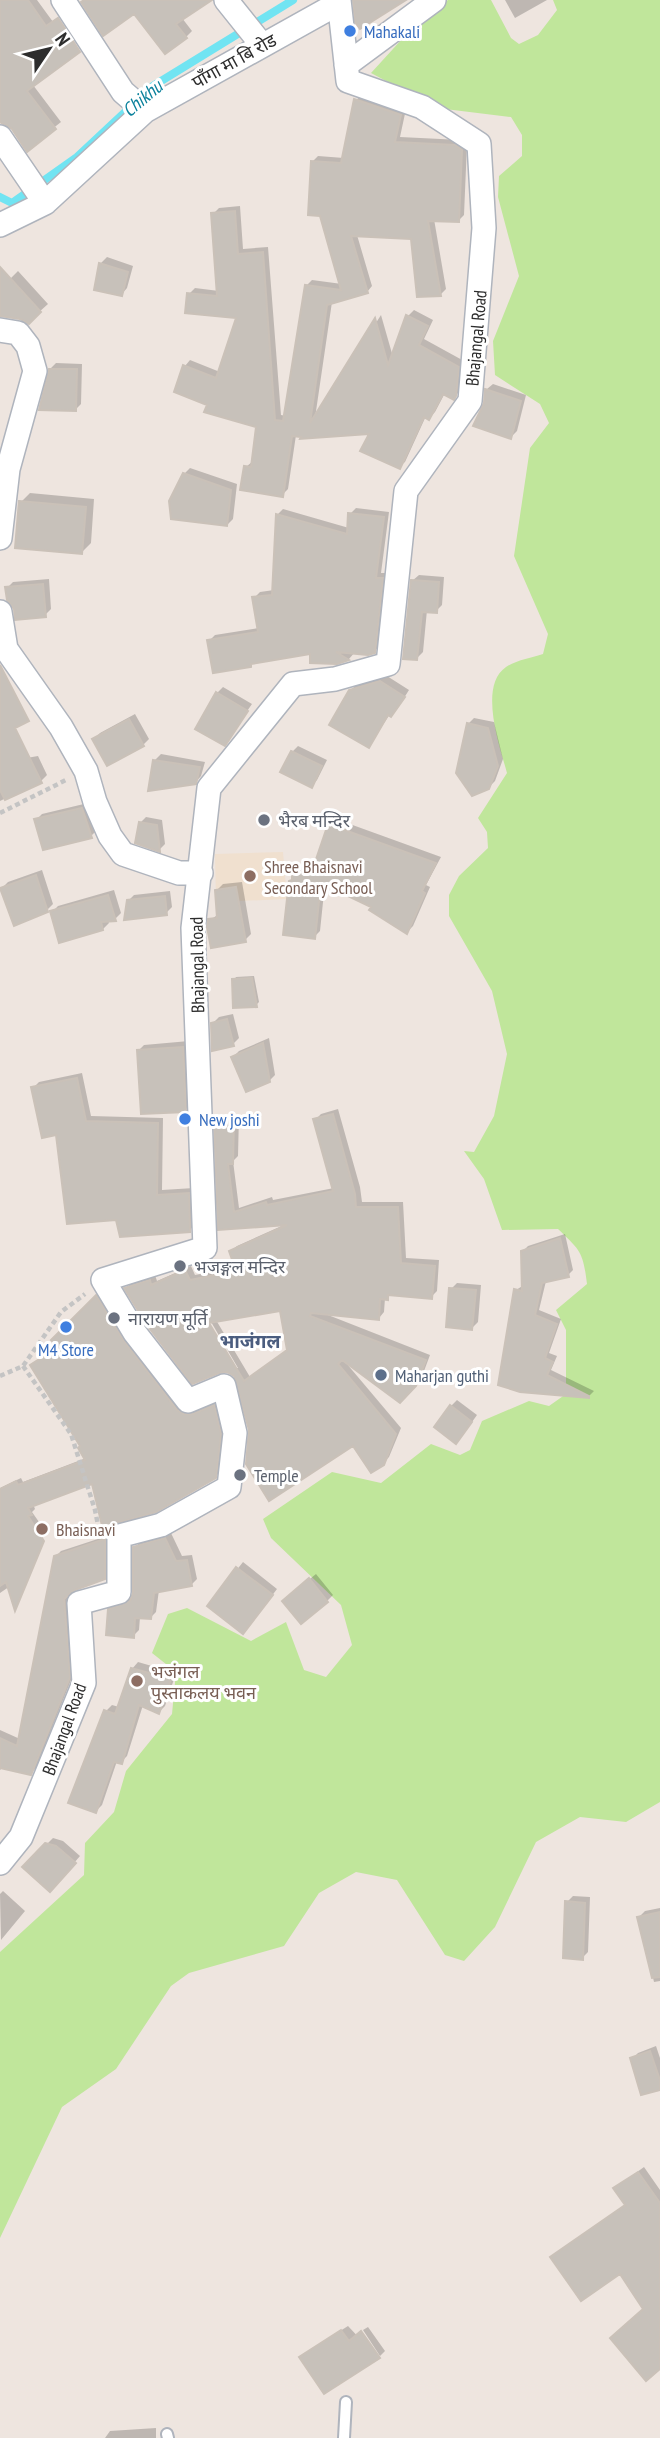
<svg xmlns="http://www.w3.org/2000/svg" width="660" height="2438" viewBox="0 0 660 2438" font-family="'PT Sans Narrow','Noto Sans Devanagari',sans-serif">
  <rect width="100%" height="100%" fill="#eee5df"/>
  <!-- education -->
  <path fill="#f0e0cf" d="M283,852L287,899L216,902L215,854Z"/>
  <!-- green -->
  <path fill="#c0e69b" d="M448,0H491L511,38L519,44L538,35L557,10L553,0H660V1802L626,1822L580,1817L536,1842L495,1927L464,1961L445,1955L397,1880L356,1872L319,1893L284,1946L189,1973L171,1986L116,2069L62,2107L0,2238V1952L84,1875L85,1843L114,1812L126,1771L172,1714L176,1672L152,1653L168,1614L187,1608L251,1641L286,1622L304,1670L326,1677L352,1645L341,1605L271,1538L263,1519L332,1472L381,1483L431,1444L460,1455L470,1450L482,1421L529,1401L549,1406L566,1394V1330L556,1310L587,1284C583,1252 581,1251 558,1229L502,1230L484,1179L464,1151L474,1152L494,1116L507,1054L492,991L449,916V895L459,876L488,848L487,832L478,818L507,773C500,747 478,686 506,667C516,660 532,658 543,654L548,634L514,556L530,448L549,423L540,404L495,375L493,341L519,276L498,197L499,176L522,156V135L511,117L437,108L371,73L414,26Z"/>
  <!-- shadow -->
  <path fill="#0003" fill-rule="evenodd" d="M0,0H37L75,52L33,85L61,122L27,149L13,128L0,119Z
    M82,0H203L182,18L192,31L186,37L135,12L104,34Z
    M505,0H547L515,18Z
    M362,95L406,109L400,137L461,140L467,144L464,215L458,221L434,219L446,289L441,294L413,237L357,235L372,286L367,292L332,302L315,418L381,315L393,357L408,316L414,310L433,320L424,339L464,361L462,389L453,398L445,393L435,412L429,418L426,416L405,462L399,467L372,432L296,435L288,489L282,495L246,467L253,461L258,426L177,391L185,366L190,360L220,372L239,317L189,294L195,288L219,291L213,214L219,208L240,206L243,249L268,247L281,415L286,416L306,286L312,280L342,284L312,162L318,156L344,158L356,100Z
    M107,257L133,266L127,288L121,295L96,289L101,263Z
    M0,270L9,280L18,271L48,304L28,322L21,318L0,315Z
    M56,363L82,364L81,404L75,410L50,369Z
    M493,384L526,395L517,431L511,437L486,403L487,389Z
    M190,468L237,484L233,519L227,525L184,474Z
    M30,493L94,499L91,543L82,552L21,502Z
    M356,508L389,512L381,573H388L380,645L374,652H355L349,659L337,662L312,652L254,661L250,665L209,641L215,635L259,628L254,598L260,592L274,590L278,514L283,509L349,528L350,514Z
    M419,575L444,577L442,605L436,611L427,610L423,652L417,658L412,581Z
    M49,579L51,609L45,615L7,588L13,582Z
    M387,676L409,690L397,709L390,714L369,746L350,691L357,684Z
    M223,687L252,704L224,744L217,693Z
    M0,709L15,760L38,756L47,775L41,781L0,801Z
    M135,714L149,739L143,745L94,739L100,733Z
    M474,718L494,722L503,759L495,781L488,788L468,724Z
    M298,746L327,760L317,780L311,786L292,752Z
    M161,754L205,762L201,776L195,783L155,760Z
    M88,803L97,830L91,836L36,820L42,814Z
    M146,817L162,820L165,844L159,850L140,823Z
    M336,819L441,857L426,885L430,887L413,926L407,932L373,907L325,883L320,931L314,937L290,882L300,867L315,866L330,825Z
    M42,870L53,904L47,910L2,888L8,882Z
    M242,882L251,934L245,940L210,920L219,914L217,890L223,884Z
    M114,890L121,913L115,919L108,920L109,923L103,929L52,912L58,906Z
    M170,891L172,907L166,913L128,901L134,895Z
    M254,976L259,1002L256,1005L234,980L236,977Z
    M233,1014L239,1038L233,1044L212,1024L219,1017Z
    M269,1038L275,1075L269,1081L233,1057L239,1051Z
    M189,1041L191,1104L185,1110L138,1051L144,1045Z
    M82,1073L91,1116L163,1118L162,1190L194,1188L195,1224L190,1230L117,1218L58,1133L33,1088L39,1082Z
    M338,1109L360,1187L362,1202H403L406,1258L439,1260L437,1291L431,1297L392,1293L385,1298L384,1312L379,1318L323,1313L430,1355L421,1379L400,1400L347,1364L401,1428L389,1457L383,1463L353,1443L250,1430L236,1375L126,1288L132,1283L155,1275L157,1281L191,1266L195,1275L236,1267L231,1251L237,1246L286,1224L220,1228L216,1120L222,1115H239L238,1156L233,1161L239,1208L272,1197L273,1200L334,1188L315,1120L321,1114ZM282,1309L289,1349L250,1377L216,1320ZM207,1315L238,1368H234L204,1317Z
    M565,1234L573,1270L568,1275L546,1281L539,1310L561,1319L549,1353L557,1356L551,1370L594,1391L588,1397L520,1390L516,1290L524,1285L523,1251L528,1246Z
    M457,1283L481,1285L478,1322L472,1328L451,1289Z
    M101,1292L189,1410H199L218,1402L225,1428L220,1472L215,1477L110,1524L106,1534L93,1481L33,1504L35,1509L32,1512L39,1522L22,1578L0,1593V1488L21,1478L23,1482L86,1458L60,1346L54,1340Z
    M457,1400L477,1415L462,1436L451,1406Z
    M171,1533L182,1556L192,1555L197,1579L191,1585L159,1590L156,1612L150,1618L140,1617L139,1630L133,1636L110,1610L116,1604L133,1597L135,1548L141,1541Z
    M110,1535V1572L104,1578L69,1592L75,1670L36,1768L31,1773L3,1767L0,1770V1730L20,1739L55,1557L61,1551Z
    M243,1562L277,1589L249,1626L209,1605Z
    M316,1574L333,1595L327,1601L290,1595Z
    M138,1662L176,1673L165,1706L159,1712L143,1705L127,1756L121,1762L117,1761L102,1805L96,1811L70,1802L106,1711L112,1705L119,1707L132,1669Z
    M53,1838L63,1841L80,1856L56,1884L24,1867Z
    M3,1891L25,1911L1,1940L0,1894Z
    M573,1896L590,1897L588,1952L582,1958L567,1902Z
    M660,1908V1981L654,1982L639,1917L645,1911Z
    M656,2046L660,2058V2088L632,2059L638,2053Z
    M644,2167L660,2190V2366L645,2309L620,2272L558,2252L626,2204L615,2188Z
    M348,2326L378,2358H301L307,2352Z
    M368,2327L385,2351L380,2356L363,2330Z
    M156,2428V2438H105L110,2431Z"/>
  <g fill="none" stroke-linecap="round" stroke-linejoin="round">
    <!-- stream -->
    <path stroke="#71e4f2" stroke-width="8" d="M0,197L12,203L77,157L153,86L293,0"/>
  </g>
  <!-- building -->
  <path fill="#c7c1ba" stroke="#cac1b8" stroke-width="2" fill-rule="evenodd" d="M0,0H28L46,26L58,18L80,52L27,91L56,129L27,152L12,129L0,122Z
    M84,0H212L176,24L187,38L165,54L134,14L103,36L81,2Z
    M353,0H406L360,29L355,22Z
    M354,99L401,115L395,142L455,145L462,150L459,222L428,221L441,296L417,297L411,239L351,236L368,293L327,305L310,423L375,318L388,365L406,315L428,326L419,345L459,367L456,396L454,400L443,394L429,420L424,417L400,469L360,451L369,434L300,439L301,437L292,436L283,497L240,490L244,466L251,467L256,427L204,412L207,405L174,392L183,365L216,378L236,318L185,313L187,293L217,296L211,213L235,211L238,254L263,252L275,420L283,421L305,285L341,290L320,216L308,215L311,161L341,163Z
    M99,263L128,272L122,296L94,290Z
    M0,267L41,312L29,324L20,319L0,316Z
    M49,369H77L76,411L39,410Z
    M485,389L521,401L511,439L473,426L484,403Z
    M183,473L231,490L227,526L171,519L169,501Z
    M19,501L86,507L82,554L15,548Z
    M348,513L384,517L376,578H383L375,653L368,655L336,652L349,660L337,664L310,663V654L251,664V667L213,673L207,640L258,632L252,597L272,595L276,514L347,534Z
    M411,580L439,582L437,613L422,612L417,660L403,659Z
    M43,584L46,617L15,620L14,609L7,600L5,587Z
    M0,665L29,721L15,728L42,783L5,800L0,790Z
    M380,681L405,697L391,717L388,715L369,748L329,725L349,690Z
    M216,692L248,711L225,746L195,729Z
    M129,719L144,746L107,766L92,739Z
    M467,723L488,728L498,766L489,789L472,796L456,773Z
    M291,751L322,766L312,788L280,772Z
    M153,760L200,767L196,784L148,791Z
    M82,808L92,838L43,850L34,819Z
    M139,822L157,825L160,852L135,843Z
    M328,824L436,863L422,891L425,893L407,934L369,910L371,907L321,883L315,939L283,935L289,881L292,880V872L312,871Z
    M36,875L48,912L14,926L0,888Z
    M236,887L246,942L211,948L207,927L208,919L217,918L215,890Z
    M108,895L116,921L101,922L103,930L59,943L50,911Z
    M165,896L167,915L124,920L127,900Z
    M252,978L257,1007L233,1008L232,979Z
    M227,1019L234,1046L212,1051L211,1023Z
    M263,1043L270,1082L246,1092L231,1057Z
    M183,1047L186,1112L141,1114L137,1050Z
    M77,1078L86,1121L158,1123L157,1195L189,1193L190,1232L120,1237L116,1220L67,1224L56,1135L42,1138L31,1087Z
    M333,1114L355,1194L356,1207H398L401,1263L435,1266L432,1299L388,1295V1300L380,1299L379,1320L311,1313L310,1316L426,1360L416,1386L400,1403L342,1360L338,1364L396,1434L384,1465L371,1473L353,1446L269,1501L246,1464L249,1430L234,1376L227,1372L219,1373L192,1384L147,1325L124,1288L150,1280L151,1285L185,1270L190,1280L236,1271L229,1251L287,1225L218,1230L214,1120H234L233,1164H228L234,1212L266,1202L267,1205L333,1191L313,1119ZM280,1311L287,1350L244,1381L209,1323Z
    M560,1238L569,1277L542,1283L535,1315L557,1324L545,1358L553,1362L547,1375L589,1396V1398L520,1392L498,1385L514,1289L522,1291L521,1251Z
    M449,1288L476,1290L472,1330L446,1327Z
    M96,1295L124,1341L177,1410L184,1414H193L214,1405L221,1434L216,1478L156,1512L111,1525L106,1531L105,1538L92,1484L28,1508L32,1515L28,1516L44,1541L15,1611L6,1582L0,1586V1489L16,1481L18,1485L85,1460L78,1448L80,1446L30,1365L58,1347L51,1340Z
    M450,1405L472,1422L456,1444L434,1427Z
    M165,1538L176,1561L187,1560L192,1586L154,1593L151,1619L135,1618L134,1638L106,1635L108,1609L130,1601L133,1593V1547Z
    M105,1539V1579L75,1590L64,1599L70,1677L31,1775L0,1768V1738L17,1746L54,1556Z
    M236,1567L273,1595L243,1634L207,1606Z
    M309,1578L328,1602L301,1624L282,1601Z
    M131,1668L171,1679L159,1714L139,1705L122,1764L114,1762L96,1813L68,1803L104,1710L115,1714Z
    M45,1843L56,1846L76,1863L50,1892L22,1867Z
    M565,1901L585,1903L583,1960L563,1958Z
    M660,1912V1977L652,1978L637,1917Z
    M650,2051L660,2080V2090L641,2095L630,2058Z
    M638,2172L660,2203V2369L646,2381L610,2338L643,2309L620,2274L581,2301L550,2257L625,2205L613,2188Z
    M341,2330L349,2341L361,2331L380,2358L324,2394L299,2357Z"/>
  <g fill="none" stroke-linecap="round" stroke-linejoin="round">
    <defs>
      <path id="service" d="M167,2434L168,2438
        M344,2438L346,2402"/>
      <path id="minor" d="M63,0L123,92L145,111
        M226,0L262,45
        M346,65L434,0
        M0,137L45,203
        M0,225L45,203L145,111L339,3
        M0,330L18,333L28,346L35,371L8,469L0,538
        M0,612L6,649L61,727L86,771L95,802L110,836L123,854L179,873H201
        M0,1863L21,1837L84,1683L79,1603L119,1592V1536L161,1525L229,1487L235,1433L224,1386L188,1401L135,1333L103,1280L205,1248L193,928L209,788L293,684L335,679L388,664L406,491L470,401L484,228L479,144L422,107L348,81L339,0"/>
    </defs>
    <!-- service casing -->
    <use href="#service" stroke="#afb4bd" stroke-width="14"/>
    <!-- minor casing -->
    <use href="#minor" stroke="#afb4bd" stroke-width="26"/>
    <!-- path -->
    <path stroke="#c4c4c4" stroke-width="4.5" stroke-dasharray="5 3.5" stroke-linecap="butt" d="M0,813L66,780
      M23,1366L71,1434L95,1510L98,1525
      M0,1376L23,1366L61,1312L85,1294"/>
    <!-- service -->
    <use href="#service" stroke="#fff" stroke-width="10"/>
    <!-- minor -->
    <use href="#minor" stroke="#fff" stroke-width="23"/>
  </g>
  <!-- markers -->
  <g fill="#3f7fe0" stroke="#fff" stroke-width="2.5">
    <circle cx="350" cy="31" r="7"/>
    <circle cx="185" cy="1119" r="7"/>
    <circle cx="66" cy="1327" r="7"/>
  </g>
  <g fill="#6b7280" stroke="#fff" stroke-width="2.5">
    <circle cx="264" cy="820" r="7"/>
    <circle cx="180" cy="1266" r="7"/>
    <circle cx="114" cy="1318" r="7"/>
    <circle cx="240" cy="1475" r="7"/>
  </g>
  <g fill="#8d6e63" stroke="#fff" stroke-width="2.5">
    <circle cx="250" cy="876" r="7"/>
    <circle cx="42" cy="1529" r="7"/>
    <circle cx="137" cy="1681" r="7"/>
  </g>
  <circle fill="#5c6f8a" stroke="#fff" stroke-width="2.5" cx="381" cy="1375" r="7"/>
  <g text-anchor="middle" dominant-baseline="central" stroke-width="6" stroke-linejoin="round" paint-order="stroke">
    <!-- shop labels -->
    <g font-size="18" fill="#366cbe" stroke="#fff" text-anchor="start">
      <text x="364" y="31">Mahakali</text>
      <text x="199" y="1119">New joshi</text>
      <text x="66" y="1349" text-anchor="middle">M4 Store</text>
    </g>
    <!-- street labels -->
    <g font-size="18" fill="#2d2d2d" stroke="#fff">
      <text transform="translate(234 61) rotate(-29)">पाँगा मा बि रोड</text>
      <text transform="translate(476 338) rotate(-85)">Bhajangal Road</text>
      <text transform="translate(197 965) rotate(-91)">Bhajangal Road</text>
      <text transform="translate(64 1729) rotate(-70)">Bhajangal Road</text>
    </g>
    <!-- worship labels -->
    <g font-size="18" fill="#5b616d" stroke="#fff" text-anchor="start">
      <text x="278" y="820">भैरब मन्दिर</text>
      <text x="194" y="1266">भजङ्गल मन्दिर</text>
      <text x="128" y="1318">नारायण मूर्ति</text>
      <text x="254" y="1475">Temple</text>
    </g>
    <!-- education labels -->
    <g font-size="18" fill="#785e54" stroke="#fff" text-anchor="start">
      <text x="264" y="866">Shree Bhaisnavi<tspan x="264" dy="21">Secondary School</tspan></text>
      <text x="56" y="1529">Bhaisnavi</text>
      <text x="151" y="1671">भजंगल<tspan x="151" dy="21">पुस्ताकलय भवन</tspan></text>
    </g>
    <!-- service labels -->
    <g font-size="18" fill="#4e5e75" stroke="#fff" text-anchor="start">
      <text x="395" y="1375">Maharjan guthi</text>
    </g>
    <!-- water labels -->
    <g font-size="19" font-style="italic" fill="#0a819c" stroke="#fff">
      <text transform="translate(142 98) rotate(-40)">Chikhu</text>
    </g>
    <!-- neighbourhood labels -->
    <g font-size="19" font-weight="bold" fill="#4b5d7f" stroke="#fff">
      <text x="250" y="1341">भाजंगल</text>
    </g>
  </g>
  <!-- north arrow -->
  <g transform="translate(49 49) rotate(55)" stroke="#ffffff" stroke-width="5" paint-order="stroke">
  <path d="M0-5L12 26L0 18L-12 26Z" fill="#2d2d2d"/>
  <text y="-10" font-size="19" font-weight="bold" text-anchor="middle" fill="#2d2d2d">N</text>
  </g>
</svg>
